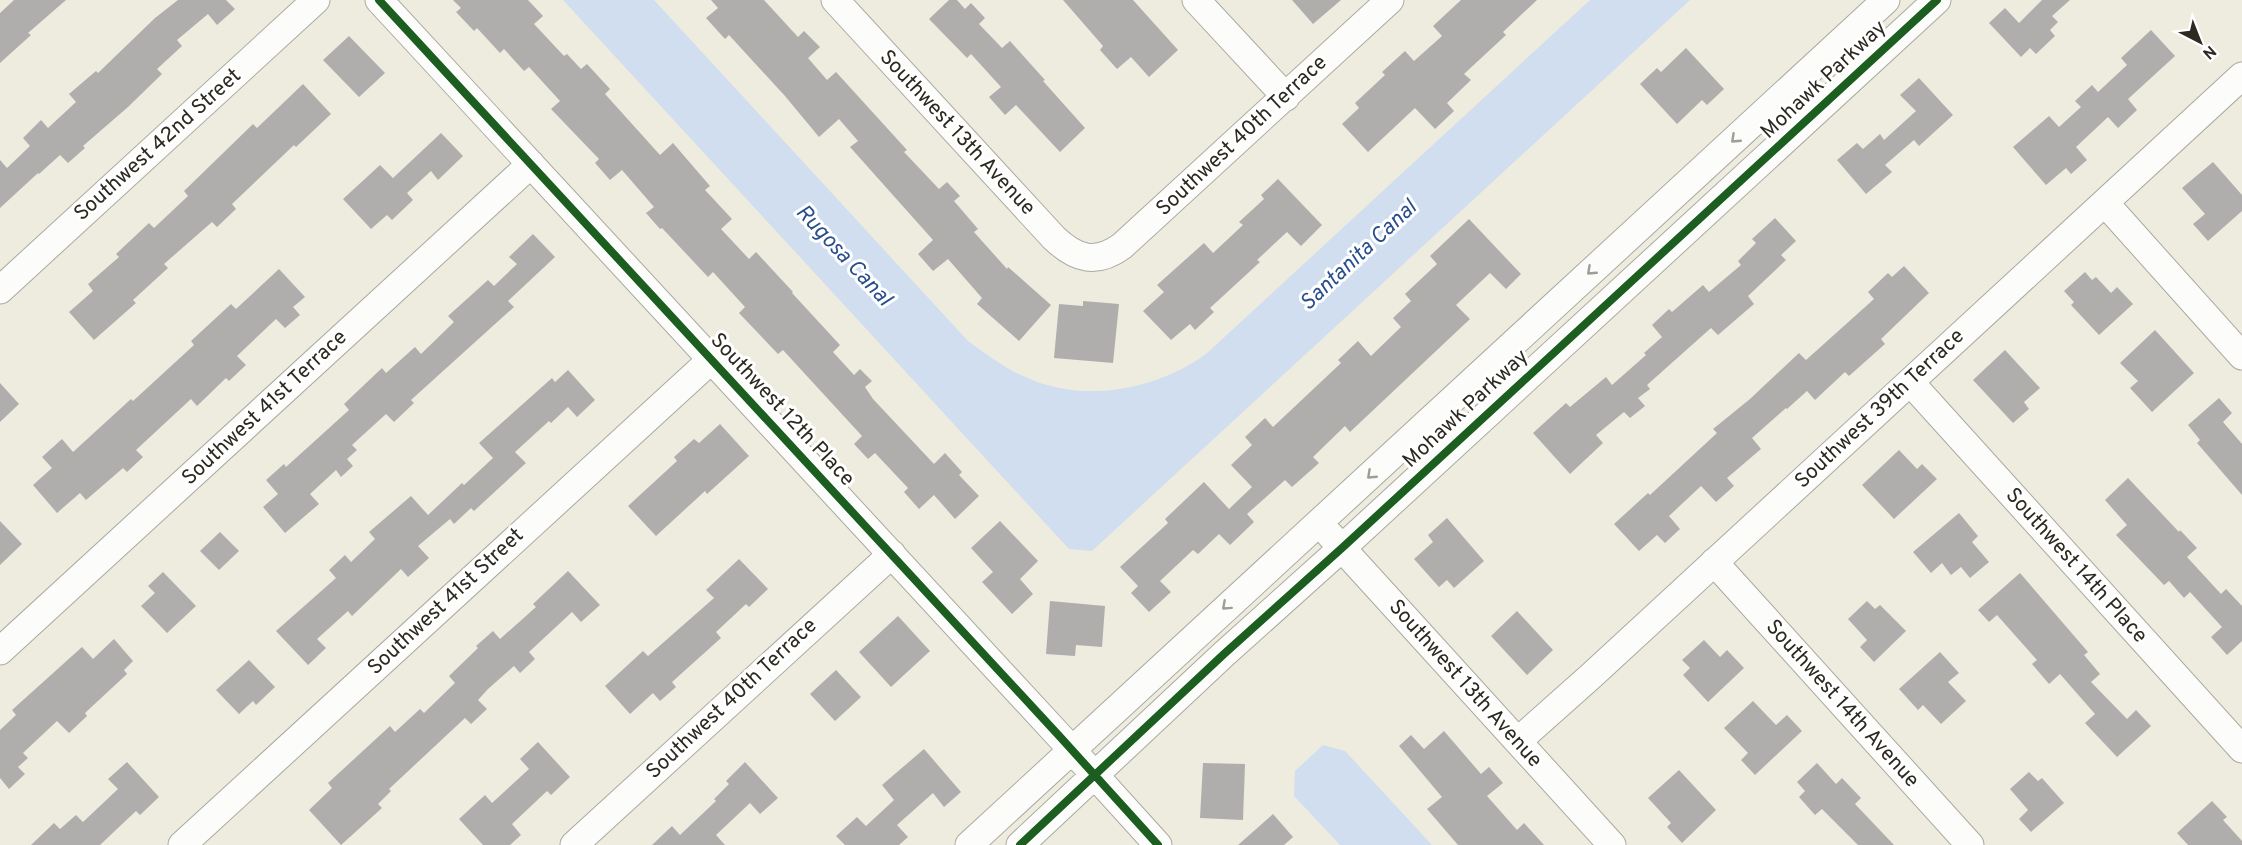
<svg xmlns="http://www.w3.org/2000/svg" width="2242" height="845" viewBox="0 0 2242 845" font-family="Overpass,sans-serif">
  <rect width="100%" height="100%" fill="#eeebdf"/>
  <!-- water -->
  <path fill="#d1def0" d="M563,0H654L968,341C986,354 1003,367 1023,376C1081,404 1155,391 1206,354L1590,0H1690L1092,551L1069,549Z
    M1323,745L1345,751L1432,845H1340L1294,796L1295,771Z"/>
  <!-- building -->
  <path fill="#b0aead" d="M14,0H66L28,33L31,35L0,63V13Z
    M178,0H226L235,9L217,25L208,14L177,40L182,46L157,69L162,74L128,107L83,146L85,148L68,163L60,155L39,174L38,173L0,208V160L7,168L30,146L23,138L41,120L48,128L76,102L69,94L96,71L98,73L155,18Z
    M453,0H528L543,16L534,24L564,56L567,54L581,69L587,64L610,89L605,94L660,155L673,143L710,186L705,190L732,219L721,229L749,259L756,252L793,292L792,293L840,345L833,352L854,375L860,369L872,381L865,387L873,399L934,464L945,453L962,472L959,475L979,496L955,519L934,495L919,509L904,492L908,488L875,453L868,459L854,444L862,436L783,350L778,354L739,313L745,307L713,272L708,277L662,228L660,229L646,213L654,207L622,170L610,180L595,163L599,159L551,109L560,101L529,67L524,71L504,49L500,53L477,28L474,31L456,12L461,8Z
    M711,0H764L798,37L804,31L820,47L808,58L827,80L836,72L907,150L904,152L939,189L947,182L960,196L954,201L978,229L974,232L1007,269L1008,267L1051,305L1019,341L977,304L982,298L948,259L933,271L918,254L933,240L850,147L858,141L839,119L819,137L785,96L729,35L725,39L706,18L718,8Z
    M949,0H957L965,9L971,3L985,18L979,24L1002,48L1010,41L1045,80L1043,81L1085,128L1060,152L1016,105L1005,115L989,97L1001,87L971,54L967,58L929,19Z
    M1063,0H1133L1178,50L1149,77L1131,57L1117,69L1100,50L1103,46Z
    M1292,0H1341L1313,24Z
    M1461,0H1537L1503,32L1506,35L1464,74L1471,80L1447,103L1454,111L1435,129L1415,108L1368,152L1342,124L1359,108L1355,103L1385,75L1382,72L1405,51L1414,61L1442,36L1433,26Z
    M2042,0H2070L2052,16L2058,22L2050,30L2055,36L2036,54L2030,48L2021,57L1989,23L2005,8L2019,23Z
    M2151,30L2175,56L2128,99L2137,110L2118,128L2108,117L2076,147L2087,160L2071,174L2066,168L2046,185L2013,147L2049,116L2059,127L2081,107L2075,101L2092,85L2098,92L2127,65L2121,58Z
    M349,36L385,73L359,97L323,60Z
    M1686,48L1724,89L1707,105L1702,100L1677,124L1640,84L1657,68L1661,72Z
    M1919,78L1953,115L1919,146L1914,140L1885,165L1892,172L1866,194L1837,160L1857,143L1863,149L1880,134L1884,140L1916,111L1900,95Z
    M303,84L331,114L296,147L294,145L232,204L236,209L217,227L212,222L164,264L168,268L133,300L136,303L94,340L69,312L93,291L88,284L119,257L116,254L149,223L154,228L188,196L184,191L253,124L257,128Z
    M441,133L463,156L438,180L431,171L407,193L413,200L392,220L387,215L371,229L343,199L380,165L393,178Z
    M2213,162L2242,195V211L2208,241L2193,224L2205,214L2182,188Z
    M1278,179L1322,225L1301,246L1287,232L1257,260L1260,262L1210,308L1214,312L1195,330L1190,324L1171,340L1143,311L1164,292L1157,285L1204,243L1213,253L1243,225L1239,222L1264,199L1261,195Z
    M1775,218L1796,241L1781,255L1786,260L1748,296L1754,304L1718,335L1711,328L1647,385L1650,389L1638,398L1645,406L1630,418L1624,412L1596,435L1603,443L1570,474L1533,433L1566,403L1570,407L1606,377L1612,385L1646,355L1644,353L1662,337L1652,325L1669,309L1672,312L1703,285L1709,292L1741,265L1738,261L1756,243L1752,239Z
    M1469,219L1521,274L1506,289L1490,273L1456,305L1470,319L1350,432L1345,426L1313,457L1319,463L1292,487L1285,480L1247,514L1254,522L1230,545L1219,534L1198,554L1193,550L1160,581L1171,592L1149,612L1131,593L1138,586L1120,567L1168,523L1165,519L1204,482L1229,509L1252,487L1231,465L1252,445L1245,437L1265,418L1273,427L1341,363L1338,360L1358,341L1371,356L1401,327L1393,318L1411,301L1405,294L1437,264L1430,256Z
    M533,234L555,257L508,301L514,307L411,400L414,403L394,422L386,414L352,445L357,450L347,459L353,466L341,477L336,470L310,494L319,504L285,533L263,507L278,494L266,480L284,464L286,467L349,410L344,404L382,368L386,373L415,347L421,354L454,322L448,316L488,280L494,286L517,264L509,257Z
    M1904,266L1929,293L1881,339L1885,344L1849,376L1845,372L1815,400L1807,391L1787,409L1786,408L1752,438L1761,449L1727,478L1734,486L1716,502L1701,486L1669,516L1680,529L1665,543L1657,535L1639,551L1614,524L1648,493L1650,495L1717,433L1713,429L1750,399L1799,353L1806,360L1874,299L1868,292L1888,273L1892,277Z
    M279,269L305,297L293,307L300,315L285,328L276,319L237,356L246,365L229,381L226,378L197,406L191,399L136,450L143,457L127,472L123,468L86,500L80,493L57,513L33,485L52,468L42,457L62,439L73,452L131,399L133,401L194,345L191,341L231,304L236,309Z
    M2085,272L2092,280L2096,277L2111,293L2117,287L2133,304L2099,335L2071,305L2074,302L2064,291Z
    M1083,301L1119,304L1113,363L1054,358L1059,304L1083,306Z
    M2155,330L2194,373L2152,412L2130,388L2138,381L2120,363Z
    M2005,350L2040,388L2024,402L2029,409L2013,423L1973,380Z
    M568,370L595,400L577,417L568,407L551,423L549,421L515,452L526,463L474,511L471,508L454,524L450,519L418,546L429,558L408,577L401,569L352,616L348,611L317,639L326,648L308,665L276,631L336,578L329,570L345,555L351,562L375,539L369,532L411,496L428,515L462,483L464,485L493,458L479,443L552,378L555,382Z
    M0,383L19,404L0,422Z
    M2219,398L2232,413L2223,422L2242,444V495L2197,443L2200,440L2188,425Z
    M720,424L749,456L707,494L705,491L656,536L628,506L677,461L674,457L694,439L699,443Z
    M1899,450L1917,469L1922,464L1937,479L1894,519L1862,485Z
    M2128,478L2179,532L2180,530L2197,548L2187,557L2221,594L2226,589L2242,606V641L2227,655L2211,637L2222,627L2190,592L2184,598L2169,581L2164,585L2116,535L2127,525L2105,500Z
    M1959,513L1978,536L1972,542L1989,562L1970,578L1961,567L1951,575L1942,563L1931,573L1913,552Z
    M1447,518L1484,561L1454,588L1447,580L1439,587L1414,559L1433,542L1428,535Z
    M0,521L22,544L0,565Z
    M1000,521L1038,561L1020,579L1033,594L1012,614L982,582L993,572L971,548Z
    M220,532L239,551L219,570L200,551Z
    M739,559L768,589L749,607L746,604L716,632L721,638L672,682L676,687L660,701L653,693L630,714L605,686L643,651L648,656L714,598L706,590Z
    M568,571L600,605L581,622L572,612L529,652L535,659L520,673L514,666L488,689L478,700L487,709L471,724L465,718L389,789L391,791L378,804L382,808L341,845L309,810L332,788L328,783L390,726L395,732L420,709L424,713L455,683L449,676L478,648L476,646L493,631L500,639L536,607L533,604Z
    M163,572L196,606L167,633L141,606L155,593L148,586Z
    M2020,573L2088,652L2084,655L2100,674L2091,682L2127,719L2136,710L2151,726L2117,757L2085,723L2095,714L2060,674L2049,684L2032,664L2037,660L1997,615L1989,622L1978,610Z
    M1050,601L1105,606L1102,647L1076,645L1075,656L1046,654Z
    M1867,601L1875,609L1880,605L1906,631L1874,662L1860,647L1867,640L1848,619Z
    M1517,611L1553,650L1527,675L1491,636Z
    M898,616L930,651L891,687L859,652Z
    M114,639L133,661L124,670L127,674L85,713L87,716L69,733L57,721L23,753L28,758L18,767L25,774L9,789L0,778V730L16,715L12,710L82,647L93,659Z
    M1704,640L1720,657L1727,650L1744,668L1708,702L1683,675L1690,668L1682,660Z
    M1940,652L1959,673L1948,682L1966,701L1941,724L1923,705L1918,710L1899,689Z
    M249,660L275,687L256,705L253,701L239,714L216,690Z
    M836,670L861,697L835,721L810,694Z
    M1753,701L1776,725L1787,715L1802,731L1755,775L1741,760L1748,753L1724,728Z
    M1444,731L1481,774L1489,767L1503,783L1487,796L1517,830L1524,823L1544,845H1458L1427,809L1442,797L1399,746L1411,735L1424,749Z
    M538,742L570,777L551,795L547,791L512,824L521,835L510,845H483L459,819L485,795L492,803L529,769L520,759Z
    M924,749L961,792L944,807L933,793L897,825L908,837L899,845H845L836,836L857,817L866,826L894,800L882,785Z
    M127,762L159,797L140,815L136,811L100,845H31L54,823L60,829L76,815L83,822L118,789L108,779Z
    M745,762L778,798L760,814L750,803L716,835L725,845H652L672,826L680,835L716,801L714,799L729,784L726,781Z
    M1203,763L1245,764L1243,820L1200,818Z
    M1817,763L1836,784L1842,778L1861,798L1855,804L1894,845H1858L1822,809L1815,815L1799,797L1805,791L1797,782Z
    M1679,770L1716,810L1682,843L1667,827L1671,823L1648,798Z
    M2029,772L2038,781L2042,778L2064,803L2031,832L2019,819L2028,810L2010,789Z
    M2212,801L2227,817L2223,820L2242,841V845H2188L2177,833Z
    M1273,814L1293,837L1284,845H1238Z"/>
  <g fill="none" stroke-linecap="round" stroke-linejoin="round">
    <defs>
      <path id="minor" d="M379,0L1062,739L1158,845
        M835,0L1054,238C1076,259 1096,265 1122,246L1390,0
        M1196,0L1286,97
        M2105,203L2242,356
        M0,290L316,0
        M1910,382L2242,749
        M1330,535L1612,845
        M1714,562L1970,845
        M0,651L531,164
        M1518,741L1591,676L2242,76
        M182,845L711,360
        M574,845L892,554
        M969,845L1886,0
        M1020,845L1224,654L1342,548L1937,0"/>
    </defs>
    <!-- minor casing -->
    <use href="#minor" stroke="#aba9a0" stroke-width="29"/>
    <!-- minor -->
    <use href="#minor" stroke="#fcfcfa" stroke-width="27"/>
    <defs>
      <path id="cycleway" d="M379,0L1062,739L1158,845
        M1020,845L1224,654L1342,548L1937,0"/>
    </defs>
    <!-- cycleway casing -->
    <use href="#cycleway" stroke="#fff" stroke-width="11"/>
    <!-- cycleway -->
    <use href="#cycleway" stroke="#1b5e20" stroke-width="8"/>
  </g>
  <!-- one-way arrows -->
  <defs><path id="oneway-chevron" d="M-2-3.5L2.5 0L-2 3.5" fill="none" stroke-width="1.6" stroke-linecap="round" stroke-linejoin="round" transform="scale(1.5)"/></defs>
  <g stroke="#9e9d98">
    <use href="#oneway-chevron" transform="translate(1735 139) rotate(137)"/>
    <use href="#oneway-chevron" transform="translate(1591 271) rotate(137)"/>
    <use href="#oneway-chevron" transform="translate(1371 475) rotate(137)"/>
    <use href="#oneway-chevron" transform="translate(1226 606) rotate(138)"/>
  </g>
  <g text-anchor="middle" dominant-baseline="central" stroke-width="6" stroke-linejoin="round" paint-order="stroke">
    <!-- street labels -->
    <g font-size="21" fill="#2b2920" stroke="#fff">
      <text transform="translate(1824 80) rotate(-43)">Mohawk Parkway</text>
      <text transform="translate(957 133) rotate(47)">Southwest 13th Avenue</text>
      <text transform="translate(1242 136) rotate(-43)">Southwest 40th Terrace</text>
      <text transform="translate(158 145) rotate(-42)">Southwest 42nd Street</text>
      <text transform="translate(265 408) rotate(-43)">Southwest 41st Terrace</text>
      <text transform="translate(1466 409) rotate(-43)">Mohawk Parkway</text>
      <text transform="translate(1880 409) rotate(-43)">Southwest 39th Terrace</text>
      <text transform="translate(782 410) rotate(47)">Southwest 12th Place</text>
      <text transform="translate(2076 566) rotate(48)">Southwest 14th Place</text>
      <text transform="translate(446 602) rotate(-43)">Southwest 41st Street</text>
      <text transform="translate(1465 684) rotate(48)">Southwest 13th Avenue</text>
      <text transform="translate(732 699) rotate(-43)">Southwest 40th Terrace</text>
      <text transform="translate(1842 704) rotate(48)">Southwest 14th Avenue</text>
    </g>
    <!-- water labels -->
    <g font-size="22" font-style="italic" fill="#284e8b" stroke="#fff">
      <text transform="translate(843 256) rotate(47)">Rugosa Canal</text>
      <text transform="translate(1359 256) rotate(-43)">Santanita Canal</text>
    </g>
  </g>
  <!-- north arrow -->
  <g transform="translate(2200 42) rotate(138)" stroke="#ffffff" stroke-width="4.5" paint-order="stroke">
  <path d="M0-4.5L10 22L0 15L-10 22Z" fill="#2b2920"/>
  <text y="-9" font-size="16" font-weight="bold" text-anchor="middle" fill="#2b2920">N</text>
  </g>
</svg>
